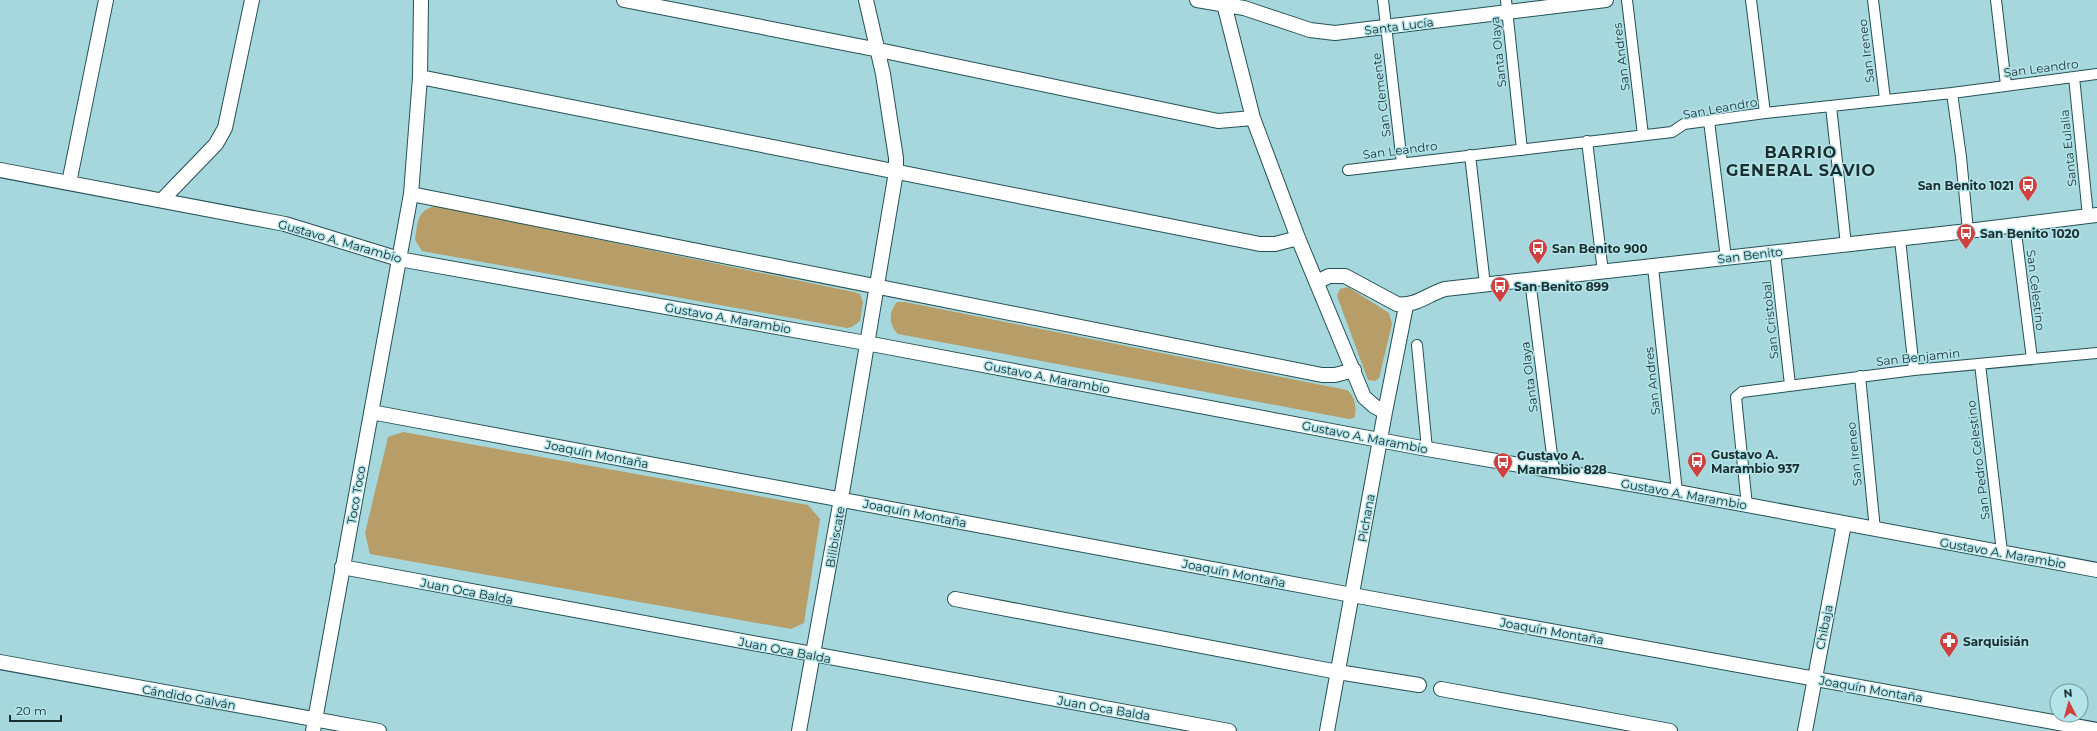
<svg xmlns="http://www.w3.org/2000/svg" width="2097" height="731" viewBox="0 0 2097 731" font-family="Montserrat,sans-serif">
  <rect width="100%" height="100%" fill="#a6d7dc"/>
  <!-- green -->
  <path fill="#b79d68" d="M435,206L854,292L860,294L863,302L860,321L852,327L847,328L422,251L415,240C418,223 416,211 435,206Z
    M1348,287L1389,313L1392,324L1379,378L1375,381L1368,380L1337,296L1340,289Z
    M897,302H905L1347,390C1354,395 1358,409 1354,418L1349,419L898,334C889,325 888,312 897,302Z
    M403,432L808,505L820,519L804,623L791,629L370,554L365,533L388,437Z"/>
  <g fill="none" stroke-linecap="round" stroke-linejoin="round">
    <defs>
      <path id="pedestrian" d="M1383,0L1402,163
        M1506,0L1522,150
        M1627,0L1643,135
        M1751,0L1765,113
        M1873,0L1885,99
        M1996,0L2006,85
        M2074,77L2088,216
        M1952,93L1961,157L1968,231
        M1831,106L1846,245
        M1709,121L1726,258
        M1587,141L1603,272
        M1470,155L1485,285
        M1348,170L1672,132L1684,124L1765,113L1952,93L2097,74
        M2015,225L2032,359
        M1900,239L1914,370
        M1775,252L1790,385
        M1653,267L1677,492
        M1530,280L1554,471
        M1417,345L1427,449
        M1980,364L2002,552
        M1860,376L1875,530
        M1747,506L1736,397L1742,392L1914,370L2097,353"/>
      <path id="minor" d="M624,0L879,50L1218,121L1253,118
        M1197,0L1244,8L1310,30L1335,33L1606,0
        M1223,0L1253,118L1298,238L1364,397L1374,406L1385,412
        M420,77L1260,244H1275L1298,238
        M0,170L285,224L399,259L866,343L1427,449L1677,492L2097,570
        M69,183L106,0
        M411,194L1322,375H1335L1354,370
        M162,200L216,144L225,128L252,0
        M1317,282L1329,276H1345L1397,304C1415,307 1428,294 1445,289L1968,231L2097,215
        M371,412L1352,595L2097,730
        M342,567L1229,731
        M955,599L1338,672L1419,685
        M0,662L379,731
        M1441,689L1670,731
        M313,731L411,194L420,77L421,0
        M799,731L841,499L896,172V158L883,74L866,0
        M1327,731L1385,412L1406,306
        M1805,731L1844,524"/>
    </defs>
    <!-- pedestrian casing -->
    <use href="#pedestrian" stroke="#235156" stroke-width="12"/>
    <!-- minor casing -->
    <use href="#minor" stroke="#235156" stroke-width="16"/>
    <!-- pedestrian -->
    <use href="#pedestrian" stroke="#fff" stroke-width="10"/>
    <!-- minor -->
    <use href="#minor" stroke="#fff" stroke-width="14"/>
  </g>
  <!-- icons -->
  <defs>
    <symbol id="bus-pin" viewBox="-11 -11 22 30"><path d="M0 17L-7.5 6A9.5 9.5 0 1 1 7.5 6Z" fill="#cf403f" stroke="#b3e4e9"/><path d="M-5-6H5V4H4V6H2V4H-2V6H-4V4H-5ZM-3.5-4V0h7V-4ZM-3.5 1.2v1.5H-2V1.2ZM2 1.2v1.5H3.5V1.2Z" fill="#fff"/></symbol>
    <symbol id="pharmacy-pin" viewBox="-11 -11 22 30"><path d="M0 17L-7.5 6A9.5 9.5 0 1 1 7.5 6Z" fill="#cf403f" stroke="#b3e4e9"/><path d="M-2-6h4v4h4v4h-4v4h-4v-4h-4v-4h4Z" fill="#fff"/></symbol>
  </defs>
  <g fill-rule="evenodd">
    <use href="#bus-pin" x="2017" y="174" width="22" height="30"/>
    <use href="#bus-pin" x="1955" y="222" width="22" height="30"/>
    <use href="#bus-pin" x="1527" y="237" width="22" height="30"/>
    <use href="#bus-pin" x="1489" y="275" width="22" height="30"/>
    <use href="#bus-pin" x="1686" y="450" width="22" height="30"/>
    <use href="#bus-pin" x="1492" y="451" width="22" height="30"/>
    <use href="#pharmacy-pin" x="1938" y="630" width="22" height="30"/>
  </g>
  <g text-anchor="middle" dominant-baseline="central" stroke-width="3" stroke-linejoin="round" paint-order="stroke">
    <!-- street labels -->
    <g font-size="12" fill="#1a2d2f" stroke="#b3e4e9">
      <text transform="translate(1399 26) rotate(-7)">Santa Lucía</text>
      <text transform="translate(1866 51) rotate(-97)">San Ireneo</text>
      <text transform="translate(1498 52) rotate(-96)">Santa Olaya</text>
      <text transform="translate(1621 57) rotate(-97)">San Andres</text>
      <text transform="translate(2041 68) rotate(-7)">San Leandro</text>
      <text transform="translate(1381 95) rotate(-97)">San Clemente</text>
      <text transform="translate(1720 108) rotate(-10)">San Leandro</text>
      <text transform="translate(2068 148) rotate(-96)">Santa Eulalia</text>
      <text transform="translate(1400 150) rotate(-7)">San Leandro</text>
      <text transform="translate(340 241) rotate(16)">Gustavo A. Marambio</text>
      <text transform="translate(1750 255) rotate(-7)">San Benito</text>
      <text transform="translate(2036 290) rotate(83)">San Celestino</text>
      <text transform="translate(728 318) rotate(10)">Gustavo A. Marambio</text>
      <text transform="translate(1770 320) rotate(-96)">San Cristobal</text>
      <text transform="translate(1918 357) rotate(-6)">San Benjamin</text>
      <text transform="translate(1047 377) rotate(11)">Gustavo A. Marambio</text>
      <text transform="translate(1529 377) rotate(-97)">Santa Olaya</text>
      <text transform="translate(1652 381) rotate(-96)">San Andres</text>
      <text transform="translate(1365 437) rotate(11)">Gustavo A. Marambio</text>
      <text transform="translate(597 454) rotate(11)">Joaquín Montaña</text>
      <text transform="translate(1854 454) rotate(-96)">San Ireneo</text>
      <text transform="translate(1978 460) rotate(-97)">San Pedro Celestino</text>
      <text transform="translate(1684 494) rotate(10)">Gustavo A. Marambio</text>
      <text transform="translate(356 495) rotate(-80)">Toco Toco</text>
      <text transform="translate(915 513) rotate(11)">Joaquín Montaña</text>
      <text transform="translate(1366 518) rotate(-80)">Pichana</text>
      <text transform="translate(835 537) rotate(-80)">Bilibiscate</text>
      <text transform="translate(2003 553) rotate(10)">Gustavo A. Marambio</text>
      <text transform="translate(1234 573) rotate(11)">Joaquín Montaña</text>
      <text transform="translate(467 591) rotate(11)">Juan Oca Balda</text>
      <text transform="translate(1824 627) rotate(-79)">Chibaja</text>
      <text transform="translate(1552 631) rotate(10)">Joaquín Montaña</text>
      <text transform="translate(785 650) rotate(11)">Juan Oca Balda</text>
      <text transform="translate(1871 689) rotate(10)">Joaquín Montaña</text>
      <text transform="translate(189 697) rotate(10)">Cándido Galván</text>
      <text transform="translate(1104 708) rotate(10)">Juan Oca Balda</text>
    </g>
    <!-- poi labels -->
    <g font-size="12" font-weight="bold" fill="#1a2d2f" stroke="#b3e4e9" text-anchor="start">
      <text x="2014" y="185" text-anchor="end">San Benito 1021</text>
      <text x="1980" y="233">San Benito 1020</text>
      <text x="1552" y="248">San Benito 900</text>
      <text x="1514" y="286">San Benito 899</text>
      <text x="1711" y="454">Gustavo A.<tspan x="1711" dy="14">Marambio 937</tspan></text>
      <text x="1517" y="455">Gustavo A.<tspan x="1517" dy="14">Marambio 828</tspan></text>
      <text x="1963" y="641">Sarquisián</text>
    </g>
    <!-- district labels -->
    <g font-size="16" font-weight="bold" letter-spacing="1" fill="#1a2d2f" stroke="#b3e4e9">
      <text x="1801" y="152">BARRIO<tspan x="1801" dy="18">GENERAL SAVIO</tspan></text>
    </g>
  </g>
  <!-- north arrow -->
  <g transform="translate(2069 703) rotate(354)"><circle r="19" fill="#b3e4e9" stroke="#769b9f"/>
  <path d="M0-3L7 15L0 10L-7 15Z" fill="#cf403f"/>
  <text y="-6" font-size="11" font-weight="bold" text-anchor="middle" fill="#1a2d2f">N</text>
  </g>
  <!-- scale -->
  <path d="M10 715v6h51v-6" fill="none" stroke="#1a2d2f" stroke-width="2"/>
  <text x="16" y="715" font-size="12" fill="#1a2d2f" stroke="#b3e4e9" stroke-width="3" paint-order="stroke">20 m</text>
</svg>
